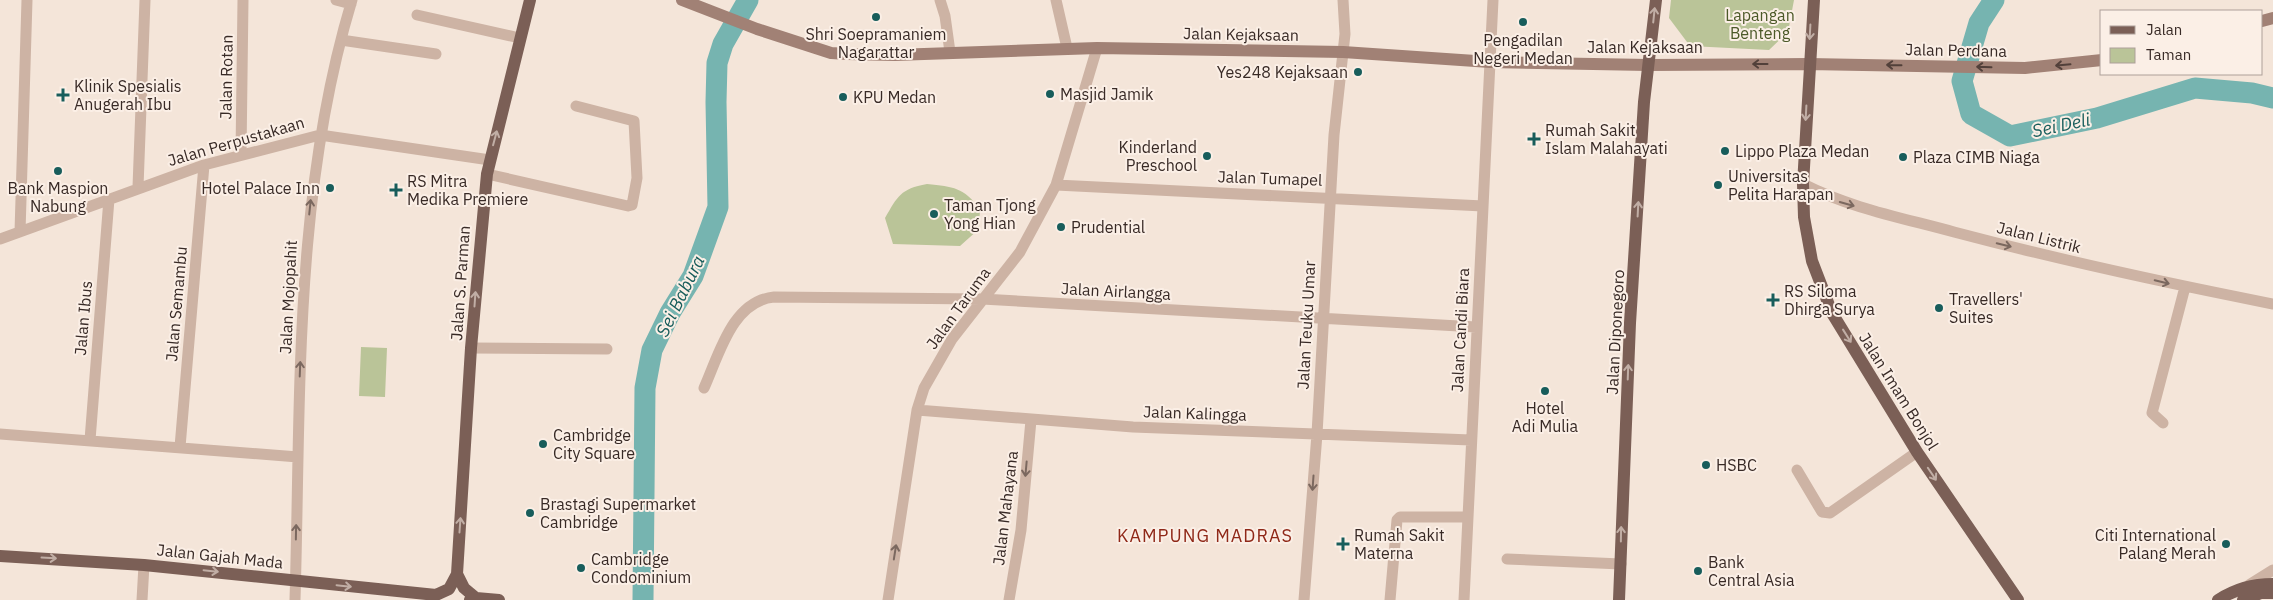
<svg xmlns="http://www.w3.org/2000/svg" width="2273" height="600" viewBox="0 0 2273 600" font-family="'IBM Plex Sans',sans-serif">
  <rect width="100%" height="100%" fill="#f4e5d9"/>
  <!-- green -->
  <path fill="#bac498" d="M1671,0H1794L1788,32L1769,50L1690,46L1669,18Z
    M927,184C954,187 963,187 980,209L979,229L960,246L893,244L885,218C898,196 900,189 927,184Z
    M361,347L387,348L385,397L359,396Z"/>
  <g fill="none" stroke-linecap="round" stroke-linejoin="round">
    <!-- river -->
    <path stroke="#76b4b0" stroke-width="21" d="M1994,0L1979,23L1962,81L1971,114L2010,136L2097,118L2195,88L2252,93L2273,98
      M643,600L645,388L652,350L670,313L693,276L718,207L716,102L717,63L723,44L748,0"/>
    <!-- street -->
    <path stroke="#cdb3a4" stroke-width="11" d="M336,0L351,4
      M940,0L945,16L950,52
      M1056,0L1067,48
      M417,15L520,38
      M341,40L436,54
      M241,154L243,0
      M487,174L628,206L632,205L637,178L634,121L576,106
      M1803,184C1850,208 1903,218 1954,232C2060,260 2166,283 2273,304
      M1056,185L1483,206
      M138,187L145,0
      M20,232L27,0
      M0,239L204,165L320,135L490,160
      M471,348L607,349
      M704,388C719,355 732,301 774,297L982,299L1476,327
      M917,410L1133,427L1471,440
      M2163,423L2152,413L2185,287
      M0,434L298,457
      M90,440L109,199
      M180,447L204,165
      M1797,470L1822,512L1830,513L1917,452
      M1507,559L1621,564
      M2249,585L2273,570
      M142,600L144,565
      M295,600C301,399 293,195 352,0
      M888,600L917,410L924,388L952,339L1020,252L1056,185L1097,48
      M1009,600L1021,530L1031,420
      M1304,600L1317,434L1334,135L1345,34L1343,0
      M1390,600L1397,520L1400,517H1467
      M1464,600L1493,0"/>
    <!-- secondary -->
    <path stroke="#a18175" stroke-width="12" d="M682,0L757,29L831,53L847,54L895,55L1097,48L1343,52L1490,62L1648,65L1809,64L2025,68L2102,60
      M2262,21L2273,18"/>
    <!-- primary -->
    <path stroke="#7b5f56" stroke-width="12" d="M1814,0L1803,184L1804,217L1812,261L1832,313L1917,452L2018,600
      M0,556L144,565L436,595L449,589L457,574L471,348L487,174L530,0
      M457,574L464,588L476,598
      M470,600L476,598L499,600
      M1619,600L1630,323L1644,102L1656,0
      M2218,600C2236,589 2252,584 2273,584
      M2243,600L2261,593H2273"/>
  </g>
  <!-- one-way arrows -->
  <defs><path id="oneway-shaft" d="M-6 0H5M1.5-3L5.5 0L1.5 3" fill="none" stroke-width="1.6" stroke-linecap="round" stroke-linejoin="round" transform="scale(1.25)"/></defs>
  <g stroke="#c1aea5">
    <use href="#oneway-shaft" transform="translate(1654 15) rotate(-84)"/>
    <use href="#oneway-shaft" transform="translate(1810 32) rotate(93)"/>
    <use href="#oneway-shaft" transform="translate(1806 113) rotate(93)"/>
    <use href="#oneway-shaft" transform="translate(495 138) rotate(-75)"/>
    <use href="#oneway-shaft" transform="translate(1638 209) rotate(-87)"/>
    <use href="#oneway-shaft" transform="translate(475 299) rotate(-86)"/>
    <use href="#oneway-shaft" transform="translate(1847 336) rotate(58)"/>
    <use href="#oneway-shaft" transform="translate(1628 372) rotate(-88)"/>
    <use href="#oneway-shaft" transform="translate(1932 474) rotate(56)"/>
    <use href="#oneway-shaft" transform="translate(460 525) rotate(-86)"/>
    <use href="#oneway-shaft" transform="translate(1621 534) rotate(-89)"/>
    <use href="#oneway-shaft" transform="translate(49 558) rotate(3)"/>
    <use href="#oneway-shaft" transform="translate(211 571) rotate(6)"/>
    <use href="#oneway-shaft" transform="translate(344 586) rotate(6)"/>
  </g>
  <g stroke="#52403a">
    <use href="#oneway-shaft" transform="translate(1760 64) rotate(-180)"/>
    <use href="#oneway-shaft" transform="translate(1894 65) rotate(-179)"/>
    <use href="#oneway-shaft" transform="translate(2063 65) rotate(175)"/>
    <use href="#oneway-shaft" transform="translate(1984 67) rotate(-178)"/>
  </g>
  <g stroke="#7b685f">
    <use href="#oneway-shaft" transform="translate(1847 204) rotate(16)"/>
    <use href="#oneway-shaft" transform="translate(310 207) rotate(-84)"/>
    <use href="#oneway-shaft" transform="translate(2004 245) rotate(14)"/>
    <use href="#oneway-shaft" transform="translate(2162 282) rotate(13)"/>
    <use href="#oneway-shaft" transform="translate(300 369) rotate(-88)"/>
    <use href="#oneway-shaft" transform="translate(1026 469) rotate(95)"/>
    <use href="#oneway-shaft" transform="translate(1313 483) rotate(94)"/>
    <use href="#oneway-shaft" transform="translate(296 532) rotate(-89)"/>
    <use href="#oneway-shaft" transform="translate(895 552) rotate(-81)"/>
  </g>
  <!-- markers -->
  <g fill="#185d5b" stroke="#fbefe6" stroke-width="2">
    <circle cx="876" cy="17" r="5"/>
    <circle cx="1523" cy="22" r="5"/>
    <circle cx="1358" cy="72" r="5"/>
    <circle cx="1050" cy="94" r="5"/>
    <path d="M60.5 87.5h5v5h5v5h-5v5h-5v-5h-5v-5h5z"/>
    <circle cx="843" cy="97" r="5"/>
    <path d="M1531.5 131.5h5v5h5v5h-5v5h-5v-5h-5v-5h5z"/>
    <circle cx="1725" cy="151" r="5"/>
    <circle cx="1207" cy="156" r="5"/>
    <circle cx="1903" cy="157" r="5"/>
    <circle cx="58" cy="171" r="5"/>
    <circle cx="1718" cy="185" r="5"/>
    <circle cx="330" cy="188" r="5"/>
    <path d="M393.5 182.5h5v5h5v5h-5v5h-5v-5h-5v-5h5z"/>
    <circle cx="934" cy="214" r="5"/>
    <circle cx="1061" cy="227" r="5"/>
    <path d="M1770.5 292.5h5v5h5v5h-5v5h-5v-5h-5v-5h5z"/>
    <circle cx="1939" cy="308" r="5"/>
    <circle cx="1545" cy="391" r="5"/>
    <circle cx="543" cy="444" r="5"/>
    <circle cx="1706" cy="465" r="5"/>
    <circle cx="530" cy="513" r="5"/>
    <path d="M1340.5 536.5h5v5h5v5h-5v5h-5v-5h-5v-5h5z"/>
    <circle cx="2226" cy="544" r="5"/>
    <circle cx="581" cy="568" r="5"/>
    <circle cx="1698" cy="571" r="5"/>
  </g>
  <g text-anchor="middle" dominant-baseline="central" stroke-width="4" stroke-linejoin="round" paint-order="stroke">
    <!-- park labels -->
    <g font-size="16" fill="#4c5928" stroke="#fbefe6">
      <text x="1760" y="15">Lapangan<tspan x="1760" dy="18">Benteng</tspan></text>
    </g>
    <!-- poi labels -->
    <g font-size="16" fill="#382a26" stroke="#fbefe6" text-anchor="start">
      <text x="876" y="34" text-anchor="middle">Shri Soepramaniem<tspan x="876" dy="18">Nagarattar</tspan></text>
      <text x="1523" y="40" text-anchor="middle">Pengadilan<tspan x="1523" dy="18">Negeri Medan</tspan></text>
      <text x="1348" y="72" text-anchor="end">Yes248 Kejaksaan</text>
      <text x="74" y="86">Klinik Spesialis<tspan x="74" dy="18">Anugerah Ibu</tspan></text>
      <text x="1060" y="94">Masjid Jamik</text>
      <text x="853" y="97">KPU Medan</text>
      <text x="1545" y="130">Rumah Sakit<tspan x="1545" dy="18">Islam Malahayati</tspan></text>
      <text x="1197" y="147" text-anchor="end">Kinderland<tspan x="1197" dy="18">Preschool</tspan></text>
      <text x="1735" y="151">Lippo Plaza Medan</text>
      <text x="1913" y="157">Plaza CIMB Niaga</text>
      <text x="1728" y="176">Universitas<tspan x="1728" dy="18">Pelita Harapan</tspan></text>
      <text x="407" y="181">RS Mitra<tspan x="407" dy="18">Medika Premiere</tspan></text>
      <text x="58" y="188" text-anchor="middle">Bank Maspion<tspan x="58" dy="18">Nabung</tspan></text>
      <text x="320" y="188" text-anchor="end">Hotel Palace Inn</text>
      <text x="944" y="205">Taman Tjong<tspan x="944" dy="18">Yong Hian</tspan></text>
      <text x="1071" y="227">Prudential</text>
      <text x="1784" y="291">RS Siloma<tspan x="1784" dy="18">Dhirga Surya</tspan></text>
      <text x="1949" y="299">Travellers'<tspan x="1949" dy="18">Suites</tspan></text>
      <text x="1545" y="408" text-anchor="middle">Hotel<tspan x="1545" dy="18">Adi Mulia</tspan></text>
      <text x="553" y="435">Cambridge<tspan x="553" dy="18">City Square</tspan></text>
      <text x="1716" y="465">HSBC</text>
      <text x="540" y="504">Brastagi Supermarket<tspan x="540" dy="18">Cambridge</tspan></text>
      <text x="1354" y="535">Rumah Sakit<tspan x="1354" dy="18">Materna</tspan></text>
      <text x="2216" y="535" text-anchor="end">Citi International<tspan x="2216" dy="18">Palang Merah</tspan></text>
      <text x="591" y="559">Cambridge<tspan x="591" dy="18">Condominium</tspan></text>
      <text x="1708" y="562">Bank<tspan x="1708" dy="18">Central Asia</tspan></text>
    </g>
    <!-- street labels -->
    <g font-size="16" fill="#382a26" stroke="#fbefe6">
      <text transform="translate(1241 34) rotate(1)">Jalan Kejaksaan</text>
      <text x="1645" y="47">Jalan Kejaksaan</text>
      <text transform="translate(1956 50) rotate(1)">Jalan Perdana</text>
      <text transform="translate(226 77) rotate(-89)">Jalan Rotan</text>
      <text transform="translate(236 141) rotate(-16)">Jalan Perpustakaan</text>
      <text transform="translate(1270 178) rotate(2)">Jalan Tumapel</text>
      <text transform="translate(2039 237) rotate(14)">Jalan Listrik</text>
      <text transform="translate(460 283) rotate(-86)">Jalan S. Parman</text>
      <text transform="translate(1116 291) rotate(3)">Jalan Airlangga</text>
      <text transform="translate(288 297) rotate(-87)">Jalan Mojopahit</text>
      <text transform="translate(176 304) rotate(-85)">Jalan Semambu</text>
      <text transform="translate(958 308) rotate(-54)">Jalan Taruma</text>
      <text transform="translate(83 318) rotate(-85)">Jalan Ibus</text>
      <text transform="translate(1306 325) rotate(-87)">Jalan Teuku Umar</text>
      <text transform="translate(1460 330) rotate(-87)">Jalan Candi Biara</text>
      <text transform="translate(1615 332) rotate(-87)">Jalan Diponegoro</text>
      <text transform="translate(1899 391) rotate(58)">Jalan Imam Bonjol</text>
      <text transform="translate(1195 413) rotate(2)">Jalan Kalingga</text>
      <text transform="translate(1005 508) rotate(-83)">Jalan Mahayana</text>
      <text transform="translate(220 556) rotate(6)">Jalan Gajah Mada</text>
    </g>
    <!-- water labels -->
    <g font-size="18" font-style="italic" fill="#185d5b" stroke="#fbefe6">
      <text transform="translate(2061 125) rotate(-12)">Sei Deli</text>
      <text transform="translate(680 296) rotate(-64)">Sei Babura</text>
    </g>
    <!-- neighbourhood labels -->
    <g font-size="18" letter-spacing="1" fill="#8f2818" stroke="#fbefe6">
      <text x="1205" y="535">KAMPUNG MADRAS</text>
    </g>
  </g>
  <!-- legend -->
  <rect x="2100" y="10" width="162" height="65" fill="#fbefe6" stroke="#ada099"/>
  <rect x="2110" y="26" width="25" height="8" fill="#7b5f56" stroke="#ada099"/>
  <text x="2146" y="35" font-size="15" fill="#382a26">Jalan</text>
  <rect x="2110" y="48" width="25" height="15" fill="#bac498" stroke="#ada099"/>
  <text x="2146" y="60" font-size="15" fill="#382a26">Taman</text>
</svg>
